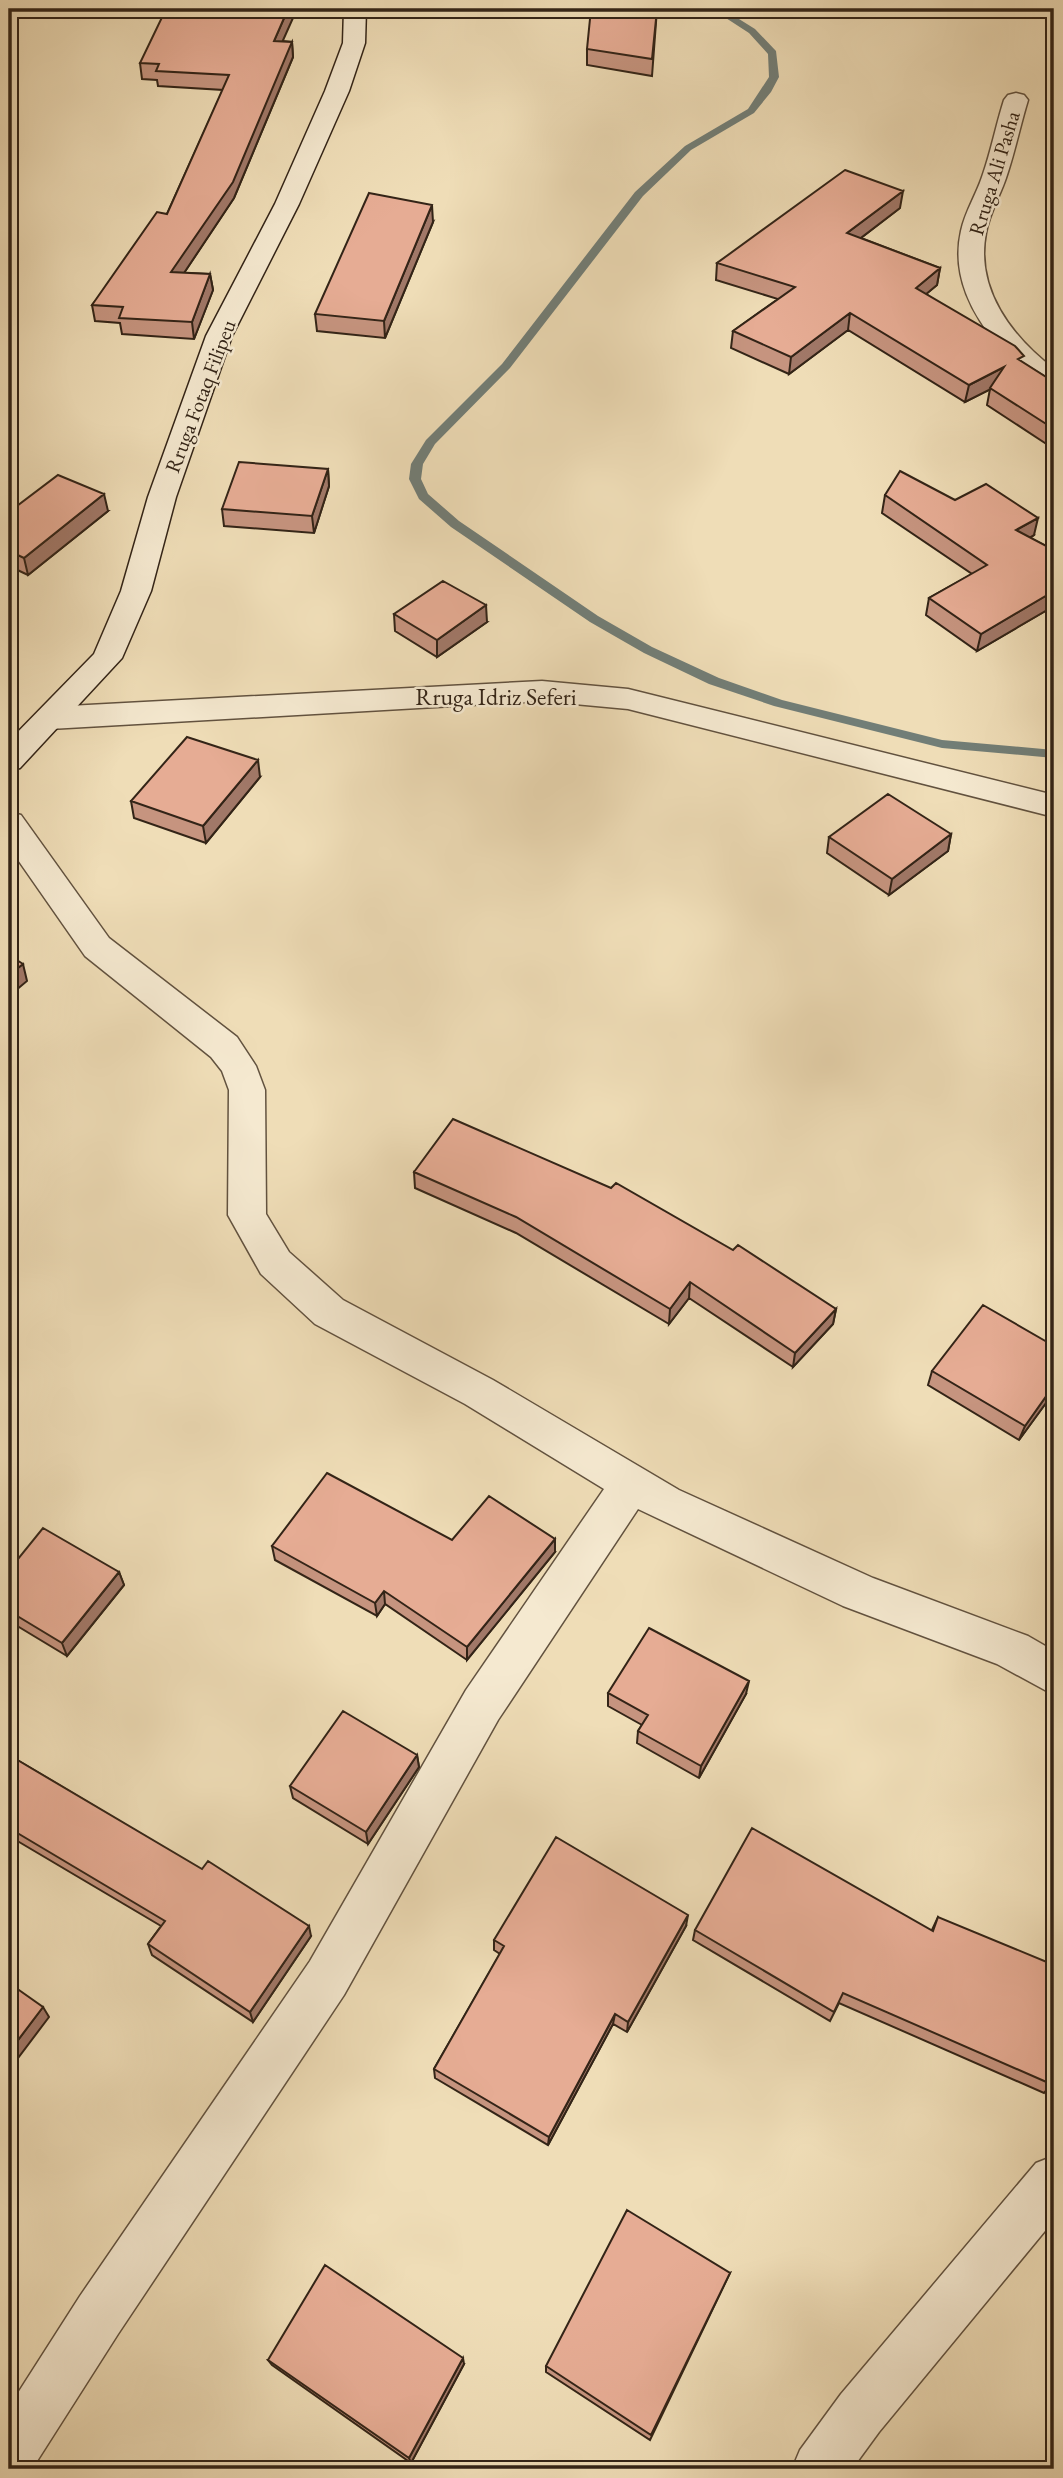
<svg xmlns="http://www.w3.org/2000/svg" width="1063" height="2478" viewBox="0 0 1063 2478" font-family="'EB Garamond',serif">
  <rect width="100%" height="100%" fill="#efddb7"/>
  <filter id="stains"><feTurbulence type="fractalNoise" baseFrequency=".00286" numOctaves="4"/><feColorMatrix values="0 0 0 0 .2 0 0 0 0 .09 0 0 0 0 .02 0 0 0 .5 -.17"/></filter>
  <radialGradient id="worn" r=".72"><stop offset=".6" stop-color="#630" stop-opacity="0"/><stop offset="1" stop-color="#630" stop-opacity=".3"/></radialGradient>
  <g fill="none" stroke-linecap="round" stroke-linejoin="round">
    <!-- stream -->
    <path fill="#727e77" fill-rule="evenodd" d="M712,9H723L755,29L776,51L779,77L771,92L754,113L691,150L643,196L510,368L435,444L423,464L421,479L428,494L459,521L598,616L652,647L719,678L782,700L942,740L1054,750V758L942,748L774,706L709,684L644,653L590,622L451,527L419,499L409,479L411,464L426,440L502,364L635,192L685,146L748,109L769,77L768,54L749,33Z"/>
    <defs>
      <path id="street" d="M1016,93L1024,95L1028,100C1020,126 1015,152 1006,178C1000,196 989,214 986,233C975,289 1012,337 1054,369V390C1033,385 1015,364 1001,348C972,316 951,275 961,231C965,212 976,195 982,177C991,152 996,125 1004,100L1008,95Z
        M542,681L628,689L1054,795V817L628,709L542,701L50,729L39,725L34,718L39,711L50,707Z
        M9,812L21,815L109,938L237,1037L256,1066L265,1090L266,1214L289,1252L343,1300L493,1380L679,1490L873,1578L1028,1636L1054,1651V1695L997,1664L843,1606L638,1509L498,1720L344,1995L118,2334L32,2469H9V2407L80,2296L310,1961L466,1690L604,1489L465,1404L315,1324L261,1274L228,1215L229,1090L222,1071L211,1057L85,956L9,847Z
        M1054,2156V2220L879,2432L852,2469H792L800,2450L841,2394L1036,2163Z"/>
      <path id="secondary" d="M344,9H366L365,43L349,91L299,204L232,336L176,497L151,591L122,658L20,768L9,771V741L94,654L121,591L148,497L206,336L275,204L325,91L343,43Z"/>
    </defs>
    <!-- street casing -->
    <use href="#street" stroke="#62523f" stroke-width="3"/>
    <!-- secondary casing -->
    <use href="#secondary" stroke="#332417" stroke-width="3"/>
    <!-- street -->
    <use href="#street" fill="#f5e9d0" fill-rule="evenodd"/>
    <!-- secondary -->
    <use href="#secondary" fill="#f5e9d0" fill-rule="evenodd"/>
  </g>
  <!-- wall -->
  <path fill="#c6947f" stroke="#332417" stroke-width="2" d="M657,9L652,76L587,65V49Z
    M282,41L292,42L293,57L234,198L184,273L210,274L213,290L194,339L122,334L120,323L95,321L92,305L167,214L223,90L158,86L157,80L142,79L140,63Z
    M900,208L861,238L940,268L937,285L926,294L1023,363L1054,382V449L987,405L990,389L965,402L848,330L789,374L731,348L733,331L778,299L716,280L717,263Z
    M433,222L385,338L317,331L315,314Z
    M328,469L329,486L314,533L224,526L222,509Z
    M885,495L955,500L1034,535L1030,538L1054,550V606L977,651L926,615L929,598L972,574L882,513Z
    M108,511L28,575L9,566V512Z
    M394,614L487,622L437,657L395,631Z
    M260,777L206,843L134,818L131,801Z
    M951,834L948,851L889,895L827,853L829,837Z
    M414,1172L836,1309L833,1324L793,1367L689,1298L669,1324L516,1233L415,1188Z
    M1054,1346V1392L1019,1440L928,1385L932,1371Z
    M452,1540L555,1552L467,1660L385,1604L377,1616L275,1560L272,1546Z
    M9,1570L119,1572L124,1585L67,1656L9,1621Z
    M608,1693L746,1694L699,1778L637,1743L638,1731L642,1725L608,1706Z
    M9,1755L311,1936L253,2022L152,1955L148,1944L161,1926L9,1836Z
    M417,1755L419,1767L368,1844L293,1798L290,1786Z
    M938,1917L1051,2084L1044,2093L839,2003L830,2021L693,1940L695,1930H932Z
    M686,1926L627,2032L613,2024L548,2145L435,2078L434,2069L500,1954L494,1950V1940Z
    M730,2273L650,2440L546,2372V2366Z
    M268,2360L464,2364L411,2463L272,2365Z"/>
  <!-- shaded-wall -->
  <path fill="#a17868" stroke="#332417" stroke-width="2" d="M288,9H297L276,56L274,41Z
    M292,42L293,57L234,198L174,288L171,272Z
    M903,191L900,208L845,250L847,233Z
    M432,205L433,222L385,338L384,321Z
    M940,268L937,285L913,305L916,288Z
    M210,274L213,290L194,339L192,322Z
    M850,313L848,330L789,374L791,357Z
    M1004,367L1001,384L965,402L969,385Z
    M328,469L329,486L314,533L312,516Z
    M104,494L108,511L28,575L24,558Z
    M1038,518L1034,535L1012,548L1016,530Z
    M1054,591V606L977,651L981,634Z
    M486,605L487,622L437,657V640Z
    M258,760L260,777L206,843L203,826Z
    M951,834L948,851L889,895L892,879Z
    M23,964L27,981L9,996V975Z
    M690,1282L689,1298L669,1324L670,1309Z
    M836,1309L833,1324L793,1367L795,1353Z
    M1054,1385V1392L1019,1440L1025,1426Z
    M555,1539V1552L467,1660V1647Z
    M119,1572L124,1585L67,1656L62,1643Z
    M384,1591L385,1604L377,1616L375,1603Z
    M749,1681L746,1694L699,1778L701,1766Z
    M417,1755L419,1767L368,1844L366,1832Z
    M688,1915L686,1926L627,2032L628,2022Z
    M309,1926L311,1936L253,2022L250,2012Z
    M43,2007L49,2017L9,2070V2052Z
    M615,2014L613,2024L548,2145L549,2137Z
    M463,2358L464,2364L411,2463L409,2458Z"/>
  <!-- building -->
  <path fill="#e6ac94" stroke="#332417" stroke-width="2" d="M166,9H288L274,41L292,42L233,182L171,272L210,274L192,322L119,318L123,307L92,305L157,212L167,214L229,75L156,71L159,64L140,63Z
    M591,9H657L652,59L587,49Z
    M845,170L903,191L847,233L940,268L916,288L1015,346L1024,356L1018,359L1054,382V429L990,388L1004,367L969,385L850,313L791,357L733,331L795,287L717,263Z
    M369,193L432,205L384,321L315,314Z
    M239,462L328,469L312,516L222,509Z
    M900,471L955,500L986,484L1038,518L1016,530L1054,550V591L981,634L929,598L987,565L885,495Z
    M58,475L104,494L24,558L9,551V512Z
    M443,581L486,605L437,640L394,614Z
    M187,737L258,760L203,826L131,801Z
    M888,794L951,834L892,879L829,837Z
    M9,955L23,964L9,975Z
    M453,1119L611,1188L616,1183L733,1250L738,1245L836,1309L795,1353L690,1282L670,1309L516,1217L414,1172Z
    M983,1305L1054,1346V1385L1025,1426L932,1371Z
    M327,1473L452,1540L489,1496L555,1539L467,1647L384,1591L375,1603L272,1546Z
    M43,1528L119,1572L62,1643L9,1611V1570Z
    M649,1628L749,1681L701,1766L638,1731L648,1715L608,1693Z
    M343,1711L417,1755L366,1832L290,1786Z
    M9,1755L202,1869L208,1861L309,1926L250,2012L148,1944L165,1921L9,1828Z
    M752,1828L933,1931L938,1917L1054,1965V2072L1051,2084L843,1993L834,2012L695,1930Z
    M556,1837L688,1915L628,2022L615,2014L549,2137L434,2069L504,1946L494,1940Z
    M9,1983L43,2007L9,2052Z
    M627,2210L730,2273L651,2435L546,2366Z
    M325,2265L463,2358L409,2458L268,2360Z"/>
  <g text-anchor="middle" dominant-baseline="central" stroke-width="5" stroke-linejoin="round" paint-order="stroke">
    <!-- far-street labels -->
    <g font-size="21" fill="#332417" stroke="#f5e9d0">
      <text transform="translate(994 173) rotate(-73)">Rruga Ali Pasha</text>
      <text transform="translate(200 396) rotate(-69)">Rruga Fotaq Filipeu</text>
    </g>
    <!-- street labels -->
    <g font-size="24" fill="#332417" stroke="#f5e9d0">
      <text x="496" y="696">Rruga Idriz Seferi</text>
    </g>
  </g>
  <!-- margin -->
  <rect width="1063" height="2478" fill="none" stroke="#efddb7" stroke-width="35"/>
  <rect x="10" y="10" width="1042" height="2457" fill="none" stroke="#332417" stroke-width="3.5"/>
  <rect x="18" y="18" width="1028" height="2443" fill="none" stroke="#332417" stroke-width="2"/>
  <rect width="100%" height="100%" filter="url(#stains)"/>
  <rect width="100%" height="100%" fill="url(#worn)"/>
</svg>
